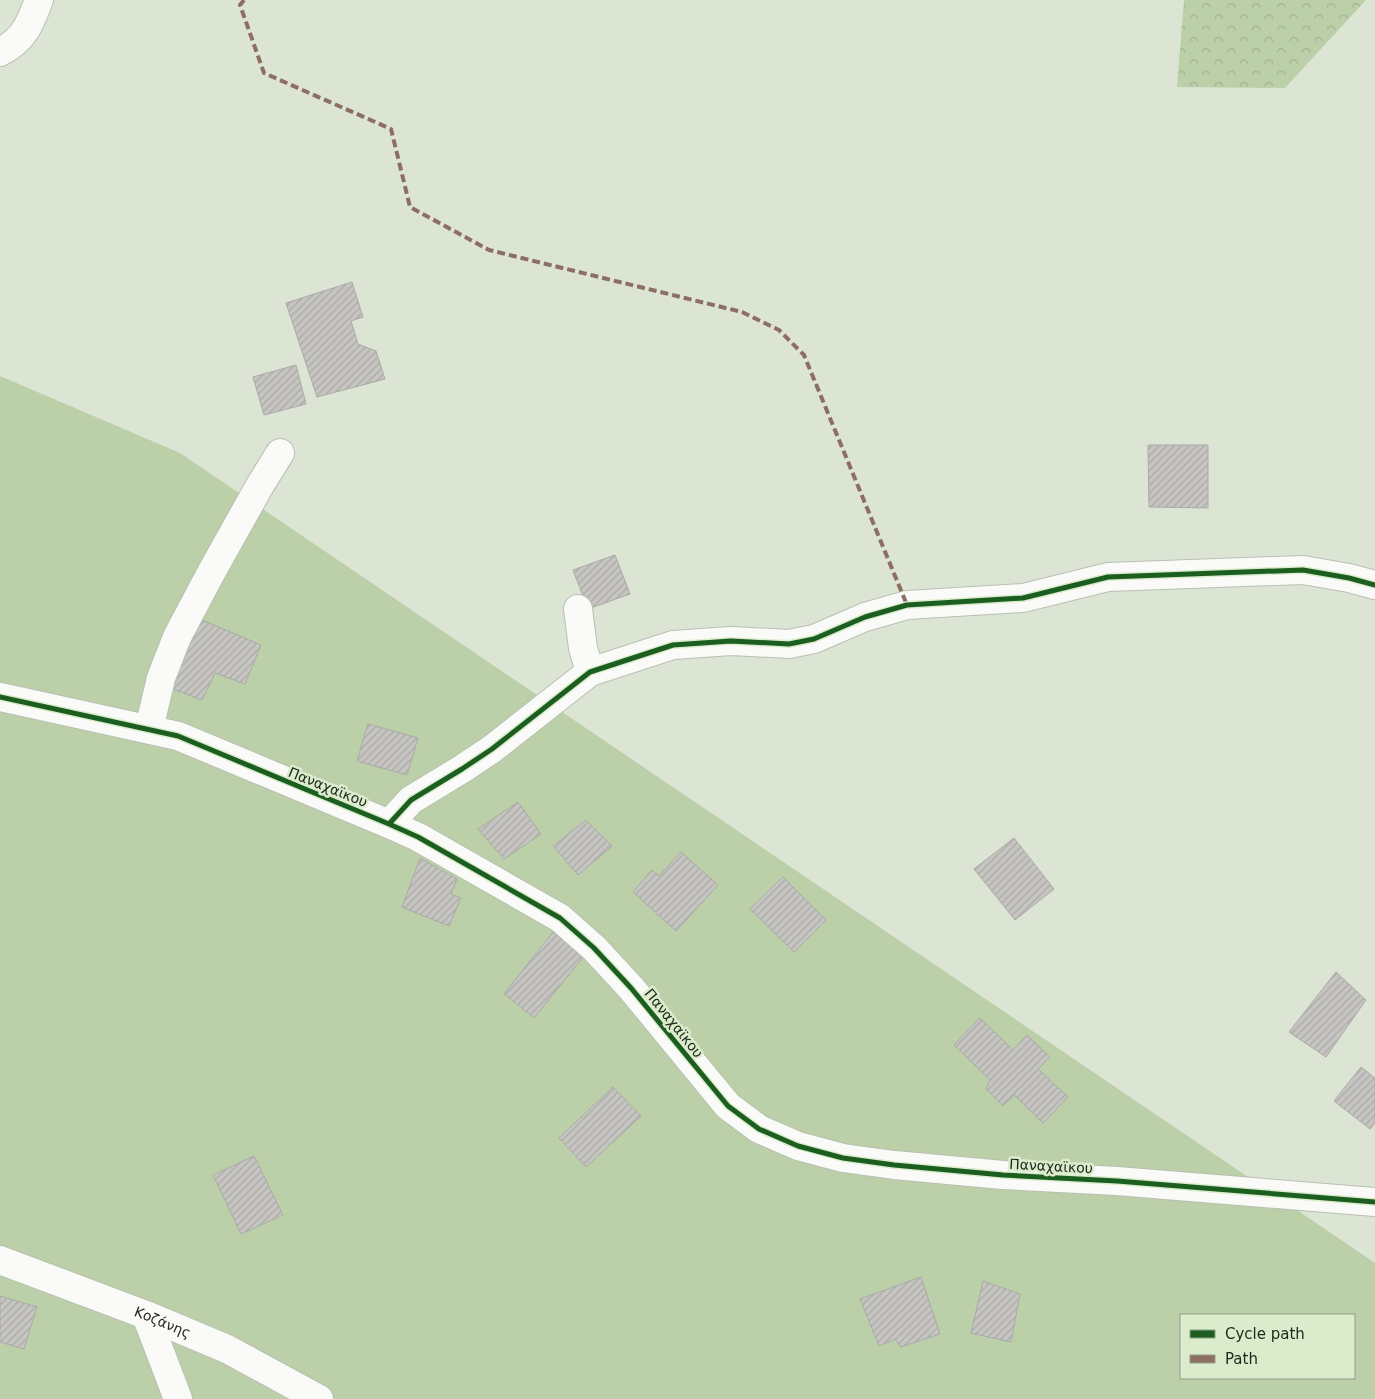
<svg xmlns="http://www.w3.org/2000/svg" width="1375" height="1399" viewBox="0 0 1375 1399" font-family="'DejaVu Sans',sans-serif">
  <defs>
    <pattern id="forest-crowns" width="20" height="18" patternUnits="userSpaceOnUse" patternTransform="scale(1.25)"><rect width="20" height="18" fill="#bbcfa9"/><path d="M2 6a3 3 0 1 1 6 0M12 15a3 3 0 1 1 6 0" fill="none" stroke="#a0b291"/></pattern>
    <pattern id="building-hatch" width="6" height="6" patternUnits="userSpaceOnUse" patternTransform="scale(1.25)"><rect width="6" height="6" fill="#c6c5c1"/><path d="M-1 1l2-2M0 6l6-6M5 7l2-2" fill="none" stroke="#aaa9a5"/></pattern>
  </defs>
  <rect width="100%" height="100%" fill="#dce5d4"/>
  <!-- green -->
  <path fill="#bbcfa9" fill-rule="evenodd" d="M0,376L180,453L1375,1263V1399H0ZM1181,1315H1354V1378H1181Z"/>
  <!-- forest -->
  <path fill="url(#forest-crowns)" d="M1184,0H1366L1285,88L1177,87Z"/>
  <!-- building -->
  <path fill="url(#building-hatch)" stroke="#aaaaa6" d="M352,282L363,317L351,321L358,344L376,351L385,379L317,397L286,303Z
    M296,365L306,404L264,415L253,377Z
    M1148,445H1208V508L1149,507Z
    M615,555L630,594L588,609L573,570Z
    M195,617L261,645L245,684L215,673L202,700L165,686Z
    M368,724L418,738L407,775L357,761Z
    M518,802L541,834L504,859L478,829Z
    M586,820L612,846L578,875L553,846Z
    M1014,838L1054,889L1015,920L974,869Z
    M681,852L718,885L676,931L633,892L652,870L659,876Z
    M420,858L457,879L451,894L461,898L449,926L402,907Z
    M783,877L826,920L794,952L750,909Z
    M553,932L584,956L534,1018L504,994Z
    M1336,972L1366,1000L1326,1057L1289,1032Z
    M980,1018L1013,1050L1027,1035L1050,1057L1038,1069L1068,1097L1043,1123L1014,1095L1003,1106L986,1089L990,1080L954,1045Z
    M1361,1067L1375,1078V1123L1370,1129L1334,1101Z
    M613,1087L641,1116L586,1167L559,1138Z
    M254,1156L283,1215L241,1234L213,1175Z
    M921,1277L940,1334L901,1347L895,1339L879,1346L860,1299Z
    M983,1281L1020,1294L1011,1342L971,1333Z
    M0,1296L37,1307L24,1349L0,1342Z"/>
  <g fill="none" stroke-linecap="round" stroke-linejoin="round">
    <defs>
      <g id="minor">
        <path d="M0,52C24,40 30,24 39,0"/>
        <path d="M578,609L583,648L590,672"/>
        <path d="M0,697L178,736L389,824L418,837L560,918L594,948L631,988L728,1106L759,1129L798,1146L843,1158L894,1165L1003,1175L1117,1181L1375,1202"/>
        <path d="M149,729L161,678L177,637L212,571L259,487L280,453"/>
        <path d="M389,824L411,800L462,769L492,749L590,672L673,645L731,641L789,644L814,639L865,617L907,605L1023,598L1108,577L1303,570L1349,578L1375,585"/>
        <path id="s1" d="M0,1260L146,1315L227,1349L319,1399"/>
        <path d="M146,1315L178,1399"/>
      </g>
    </defs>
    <!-- minor casing -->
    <use href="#minor" stroke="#b8c0b2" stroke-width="30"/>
    <!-- minor -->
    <use href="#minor" stroke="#fafbf9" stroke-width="28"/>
    <!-- quiet -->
    <path stroke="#8d6e63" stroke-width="4" stroke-dasharray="8 4" stroke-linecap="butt" d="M244,0L240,5L264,73L391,129L410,207L489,250L742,312L779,330L804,355L907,605"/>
    <defs>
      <path id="cycleway" d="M0,697L178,736L389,824L418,837L560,918L594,948L631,988L728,1106L759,1129L798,1146L843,1158L894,1165L1003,1175L1117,1181L1375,1202
        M389,824L411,800L462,769L492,749L590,672L673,645L731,641L789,644L814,639L865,617L907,605L1023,598L1108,577L1303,570L1349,578L1375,585"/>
    </defs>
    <!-- cycleway casing -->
    <use href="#cycleway" stroke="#dbeccd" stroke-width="8"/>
    <!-- cycleway -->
    <use href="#cycleway" stroke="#1b5e20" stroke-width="5"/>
  </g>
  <g text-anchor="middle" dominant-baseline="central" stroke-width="5" stroke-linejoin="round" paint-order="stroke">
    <!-- street labels -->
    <g font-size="14" fill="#1f261a" stroke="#dbeccd">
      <text transform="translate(328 787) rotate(22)">Παναχαϊκου</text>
      <text transform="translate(674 1023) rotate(51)">Παναχαϊκου</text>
      <text transform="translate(1051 1166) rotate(3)">Παναχαϊκου</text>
      <text stroke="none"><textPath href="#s1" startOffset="174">Κοζάνης</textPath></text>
    </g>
  </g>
  <!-- legend -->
  <rect x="1180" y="1314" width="175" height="65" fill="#dbeccd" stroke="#909d85"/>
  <rect x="1190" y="1330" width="25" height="8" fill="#1b5e20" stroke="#909d85"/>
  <text x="1225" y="1339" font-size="15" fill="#1f261a">Cycle path</text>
  <rect x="1190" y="1355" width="25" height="8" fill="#8d6e63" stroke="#909d85"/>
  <text x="1225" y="1364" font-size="15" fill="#1f261a">Path</text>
</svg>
